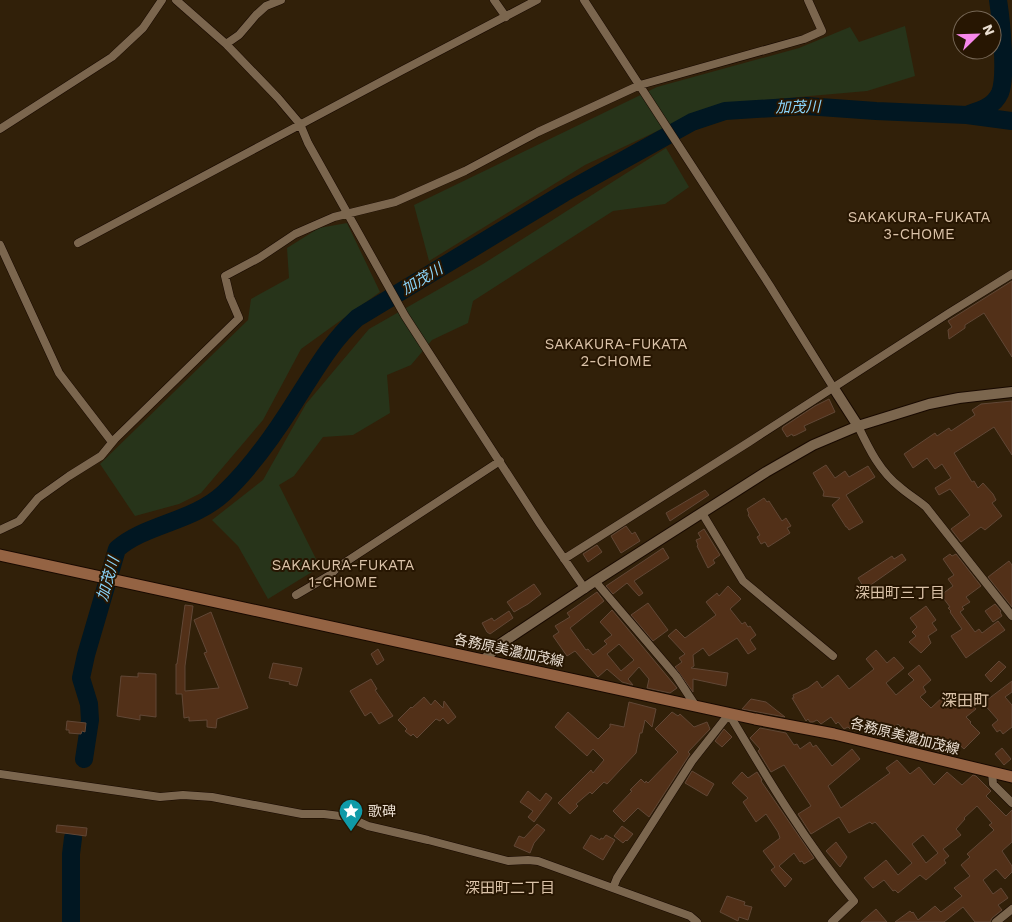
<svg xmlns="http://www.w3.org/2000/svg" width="1012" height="922" viewBox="0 0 1012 922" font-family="'Work Sans','Noto Sans JP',sans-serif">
  <rect width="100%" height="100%" fill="#312009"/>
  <!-- green -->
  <path fill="#27341a" d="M905,26L915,76L867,91L752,101L702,112L683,119L585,165L429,261L414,205L657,87L799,48L850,27L859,42Z
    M666,148L689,187L665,204L613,211L473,301L468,323L432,340L411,365L387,375L390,413L353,435L323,437L294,476L279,485L320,567L268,599L238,546L212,520L263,480L306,404L369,329L483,264Z
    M347,223L380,292L301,349L263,420L201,493L179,504L135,516L100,464L248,320L251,299L289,278L287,248L319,228Z"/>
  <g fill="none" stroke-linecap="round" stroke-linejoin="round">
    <!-- river -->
    <path stroke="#011722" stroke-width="18" d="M969,114C982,110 994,106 1000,93C1007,76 1001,19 998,0
      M84,759L90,720L89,704L81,678L86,655L117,549C145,524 193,522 224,493C252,467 276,432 296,400C316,369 330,343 357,318L564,193L692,122L725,111L806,106L876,111L967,115L1012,121
      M71,922V854L73,838"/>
  </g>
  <!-- building -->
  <path fill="#523018" stroke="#614736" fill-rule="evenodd" d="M1012,281V357L984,313L965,325V328L949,339L948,330L952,327L948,321Z
    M829,399L835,412L804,426L806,430L796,435L793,436L792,434L787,437L782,429L783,427L815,406Z
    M1012,401V455L994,427L954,453L972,482L974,481L978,488L983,483L993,494L996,500L992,503L1002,516L985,530L981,527L961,542L951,529L970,515L950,489L939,495L935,488L951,478L942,464L935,469L927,458L913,468L904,454L935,433L937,436L949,428L951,431L975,415L972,410L981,404Z
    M826,465L835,478L845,471L849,477L868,466L875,477L846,495L863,522L849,530L847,527H846L832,505L840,498L823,496L824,492L813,473Z
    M705,490L709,495L670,521L666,513Z
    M764,498L767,502L769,501L782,521L786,518L791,526L787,528L790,533L768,547L765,542L761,544L757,537L760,535L748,515L749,514L747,509Z
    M626,526L632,534L635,532L640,541L621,553L611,536Z
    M704,529L720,555L713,560L715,563L708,568L697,546L698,545L696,540L701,538L698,533Z
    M597,545L602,552L588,562L583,554Z
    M663,548L669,558L634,581L643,593L639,596L627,583L613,594L606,586Z
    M902,554L906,560L865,589L858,578L892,556L894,559Z
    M950,554L952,556L956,554L981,586L966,597L970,602L962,607L964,609L960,612L975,632L979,629L982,633L998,621L1005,630L966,658L951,636L962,629L950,612L951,611L948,608L950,607L941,595L953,586L948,579L954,575L943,559Z
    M1009,561L1012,565V607L988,577Z
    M534,584L541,594L528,604L514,612L507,602Z
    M728,586L741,599L730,609L742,624L745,622L748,627L750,626L756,635L750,640L756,649L748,654L737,638L709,656L703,648L693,655L694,666L691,668L728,673L726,686L693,679V692L675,667L682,662L679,658L685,654L668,636L676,629L685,638L716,615L706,602L717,593L719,596Z
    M597,592L604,601L570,628L586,650L588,649L593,655L607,644L604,641L612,635L600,622L612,610L677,688L670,693L647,688L649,679L639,667L628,679L633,685L622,682L607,669L598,677L575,651L567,656L553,636L559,632L555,626L570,617L567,613ZM619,644L634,660L621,671L607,654Z
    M648,603L668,630L653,641L631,615Z
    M995,604L1001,611L1000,612L1002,616L993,622L985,611Z
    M185,605L193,606L185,666V691L219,688L204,653L207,652L194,620L211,612L248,708L217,719L216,728L207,727V720L189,721V717L184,718L182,694H176V664H177Z
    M926,606L936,620L932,623L937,630L928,636L931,643L921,653L909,642L916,636L912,632L917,627L910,618Z
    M509,611L513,618L490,634L487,632L482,623L492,618L494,621Z
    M378,649L384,660L377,665L371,654Z
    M876,650L887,663L894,657L904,668L886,683L896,695L914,680L908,674L919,665L931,680L923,687L926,692L920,697L931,708L946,694L958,706L967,699L976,709L966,717L971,722L970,723L980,733L964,749L954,740L950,754L924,748L898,724L881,738L875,733L873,735L864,724L855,731L851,730L848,727L844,729L838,722L836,724L831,717L821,724L817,720L813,722H810L808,719L806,721L792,698H794L793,695L808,688L817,681L822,688L838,675L849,689L874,669L866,659Z
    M999,661L1006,667L991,682L985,675Z
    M273,663L302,668L297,686L289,684L290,682L269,678Z
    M138,673L156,674V717L140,715V720L117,716L121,676L138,677Z
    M371,679L377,689L375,690L393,716L379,724L371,712L365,716L350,691Z
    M1012,681V692L1005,697L1012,705V727L1003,734L1000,730L997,732L992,725L998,720L983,703Z
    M424,697L431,705L435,700L443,708L444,701L456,717L448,724L443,718L440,721L436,719L417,738L413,734L411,736L405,731L407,729L398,720L411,707L412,708Z
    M751,699L766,702L785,717L742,709Z
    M629,702L656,709L652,727L645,720L642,733H640L636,753L607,784L604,782L592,794L590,792L576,804L578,806L570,814L558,803L591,770L593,773L604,760L593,749L587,756L555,727L568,712L598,739L610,727V724L624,727Z
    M672,712L678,716L680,714L694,727L707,722L710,729L688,752L690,754L649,817L638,808L624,822L613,811L632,791L630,790L641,779L645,783L646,781L648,783L678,752L655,729Z
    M67,721L86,723L85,732L82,731L81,734L69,733V730H66Z
    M760,728L786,733L794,745L797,744L800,749L810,742L813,747L816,745L832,766L852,749L860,759L828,786L841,808L890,773L886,768L897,760L910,774L919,767L934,785L947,772L962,785L973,775L976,776L991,791L986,796L1006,816L1012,810V842L1002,851L1012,866V872L1005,879L996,869L983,880L993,894L1001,888L1008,898L998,905L1002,910L992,918L990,922H975L963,907L944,922H895L910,911L912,913L913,912L918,920L935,906L941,912L962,896L954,888L970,876L961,865L970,857L967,854L994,830L989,825L992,823L977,806L964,818L965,819L956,829L961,835L943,849L949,856L944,860L946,863L926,880L920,875L898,893L895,890L893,891L884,880L873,888L864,878L886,860L898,875L912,863L875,822L872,824L870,822L849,833L839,817L811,834L798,814L811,806L784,765L771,772L758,751L760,749L750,738ZM923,835L938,853L926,863L912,844Z
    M724,729L732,737L722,747L715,741Z
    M1002,748L1011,759L1004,765L995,754Z
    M692,771L714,784L707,796L685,783Z
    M742,772L748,778L757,772L762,780L761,781L814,858L804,864L802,861L800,862L794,853L779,866L792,879L785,887L771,870L775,867L763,851L780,838L778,832L766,814L756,822L743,802L748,798L732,783Z
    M528,791L540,801L546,793L552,798L534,822L528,817L533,811L520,802Z
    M537,824L545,830L534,843L530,853L514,846L519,836L524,838Z
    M57,825L87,828L86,836L56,832Z
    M622,826L633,834L627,841L626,840L623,843L614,836Z
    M591,835L600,840L601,838L603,839L606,835L615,840L603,860L583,848Z
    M836,842L847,857L840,867L826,851Z
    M727,896L745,902L744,905L752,907L748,920L739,917L738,921L720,912Z
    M876,909L887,922H861Z"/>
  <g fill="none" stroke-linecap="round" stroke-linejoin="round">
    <defs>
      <path id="minor" d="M176,0L226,44L278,98L300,124L308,143L405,316L540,524L585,589
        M494,0L506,17
        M584,0L770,286L833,387
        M226,44L239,35L256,15L266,6L281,0
        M0,129L112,57L143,28L162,0
        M78,243L401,71L537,0
        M0,245L59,373L112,442
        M858,426C869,449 880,472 901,488C909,495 918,500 926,507L1012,616
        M702,513L743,581L833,656
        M0,530L19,521L38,498L69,476L101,456L115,439L239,318L230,297L225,276L259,258L295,234L334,217L395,202L465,171L538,132L640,85L804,39L822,31L808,0
        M564,559L749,442L949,313L1012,274
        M595,581L676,676L695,705
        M296,595L330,575L338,567L500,461
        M992,772L993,784L1012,803
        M0,774L160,797L183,795L212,797L302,814H324L348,817L368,826L428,840L508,861L528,860L538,861L690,916L697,922
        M613,888L617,878L692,761L729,714C767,778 806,843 854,901L832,922
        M996,922L1012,909"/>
      <path id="tertiary" d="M833,387L858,426
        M484,660L500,644L595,581L766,472L813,445L858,426L929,404L959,398L1012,392"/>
      <path id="secondary" d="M0,555L755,719L834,734L1012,777"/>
    </defs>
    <!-- minor casing -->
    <use href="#minor" stroke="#180900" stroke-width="9"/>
    <!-- tertiary casing -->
    <use href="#tertiary" stroke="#180900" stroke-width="12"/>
    <!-- secondary casing -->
    <use href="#secondary" stroke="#180900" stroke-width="13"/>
    <!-- minor -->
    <use href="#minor" stroke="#7b664e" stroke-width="8"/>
    <!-- tertiary -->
    <use href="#tertiary" stroke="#7b664e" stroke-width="10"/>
    <!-- secondary -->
    <use href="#secondary" stroke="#946343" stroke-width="11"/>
  </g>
  <!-- icons -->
  <defs>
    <symbol id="sight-pin" viewBox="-11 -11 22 30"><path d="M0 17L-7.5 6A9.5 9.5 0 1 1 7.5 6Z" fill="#0f9aa8" stroke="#271602"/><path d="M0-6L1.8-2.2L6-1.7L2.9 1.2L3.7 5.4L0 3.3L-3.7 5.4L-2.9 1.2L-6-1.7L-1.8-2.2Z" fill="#fff"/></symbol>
  </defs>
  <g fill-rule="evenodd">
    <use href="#sight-pin" x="337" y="797" width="28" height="38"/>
  </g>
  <g text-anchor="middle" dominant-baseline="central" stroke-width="4" stroke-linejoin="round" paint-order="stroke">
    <!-- street labels -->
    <g font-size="14" fill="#ebdfd2" stroke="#271602">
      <text transform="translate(509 650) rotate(12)">各務原美濃加茂線</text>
      <text transform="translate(905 736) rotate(14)">各務原美濃加茂線</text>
    </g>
    <!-- poi labels -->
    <g font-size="14" fill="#ebdfd2" stroke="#271602" text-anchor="start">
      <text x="368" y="811">歌碑</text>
    </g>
    <!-- water labels -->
    <g font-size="15" font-style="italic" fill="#8ad4fa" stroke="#271602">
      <text transform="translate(798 107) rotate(-1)">加茂川</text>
      <text transform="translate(422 279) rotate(-31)">加茂川</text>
      <text transform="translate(108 579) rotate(-74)">加茂川</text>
    </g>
    <!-- neighbourhood labels -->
    <g font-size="15" fill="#dbc3a9" stroke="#271602">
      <text x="919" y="217">SAKAKURA-FUKATA<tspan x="919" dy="17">3-CHOME</tspan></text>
      <text x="616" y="344">SAKAKURA-FUKATA<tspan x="616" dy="17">2-CHOME</tspan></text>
      <text x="343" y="565">SAKAKURA-FUKATA<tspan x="343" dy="17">1-CHOME</tspan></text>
      <text x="900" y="593">深田町三丁目</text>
      <text x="510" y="888">深田町二丁目</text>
    </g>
    <!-- quarter labels -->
    <g font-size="16" fill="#dbc3a9" stroke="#271602">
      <text x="965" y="700">深田町</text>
    </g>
  </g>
  <!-- north arrow -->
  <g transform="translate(977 35) rotate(67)"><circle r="24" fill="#271602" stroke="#756655"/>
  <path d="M0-4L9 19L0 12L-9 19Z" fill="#f888eb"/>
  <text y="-8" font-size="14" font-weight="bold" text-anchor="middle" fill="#ebdfd2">N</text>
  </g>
</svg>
